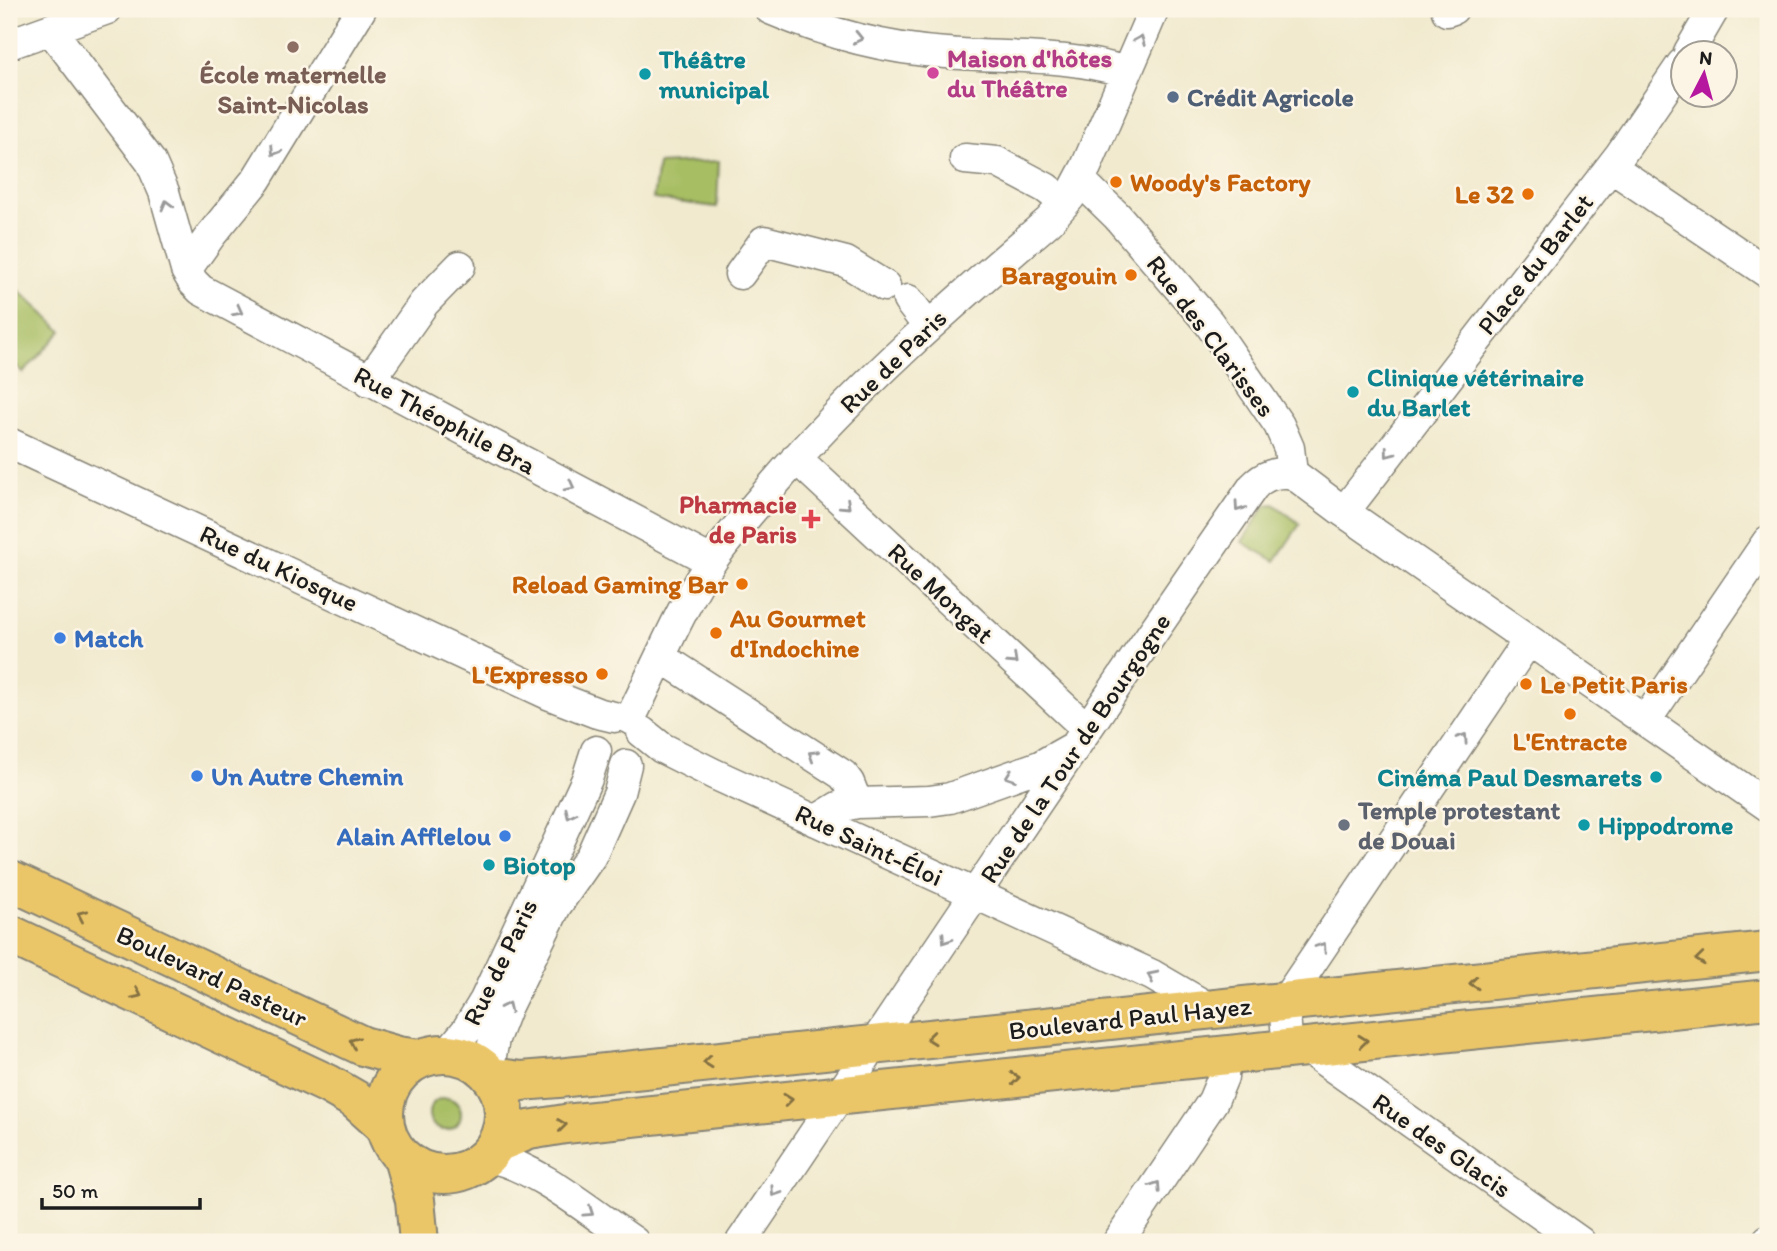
<svg xmlns="http://www.w3.org/2000/svg" width="1777" height="1251" viewBox="0 0 1777 1251" font-family="Itim,sans-serif">
  <rect width="100%" height="100%" fill="#fcf5e5"/>
  <filter id="ink" filterUnits="userSpaceOnUse"><feTurbulence type="fractalNoise" baseFrequency=".0143" numOctaves="2"/><feDisplacementMap in="SourceGraphic" scale="14" xChannelSelector="R" yChannelSelector="G"/><feConvolveMatrix kernelMatrix="1 2 1 2 8 2 1 2 1" color-interpolation-filters="sRGB"/></filter>
  <filter id="wash" filterUnits="userSpaceOnUse"><feTurbulence type="fractalNoise" baseFrequency=".00686" numOctaves="4" result="noise"/><feDisplacementMap in="SourceGraphic" scale="28" xChannelSelector="R" yChannelSelector="G"/><feGaussianBlur stdDeviation="1.57" result="paint"/><feColorMatrix in="noise" values="0 0 0 0 0 0 0 0 0 0 0 0 0 0 0 0 0 1.4 0 .05"/><feComposite in="paint" operator="in"/></filter>
  <g filter="url(#wash)">
    <rect width="100%" height="100%" fill="#f1eacf"/>
    <!-- green -->
    <path fill="#a7be63" stroke="#626d40" stroke-width="2" d="M719,161L717,207L653,199L658,164Z
      M9,281L62,331L23,373L9,359Z
      M1274,504L1300,524L1275,561L1242,542L1266,505Z
      M429 1114a16 16 0 1 1 32 0a16 16 0 1 1-32 0Z"/>
  </g>
  <g filter="url(#ink)">
    <g fill="none" stroke-linecap="round" stroke-linejoin="round">
      <defs>
        <path id="minor" d="M770,9C824,32 886,49 946,53C1006,58 1068,54 1126,72
          M1447,11L1453,9
          M51,30L151,162L164,192L186,270L193,282L201,290L711,561
          M9,44L107,9
          M1689,52L1714,9
          M965,159L997,162L1046,188L1065,203
          M1611,167L1768,273
          M1080,180L1117,216L1209,323L1279,425L1289,448L1292,473
          M186,270L211,235L256,180L361,9
          M740,274L764,241L846,262L885,286
          M908,300L928,326
          M369,381L424,303L460,266
          M9,443L548,694L597,713L614,717
          M796,458L1086,728
          M1292,473L1344,512L1768,806
          M1344,512L1620,155L1682,64
          M661,657L843,775L849,783L857,803
          M630,719C656,668 681,606 713,559C731,533 753,509 773,485C856,388 952,304 1049,221L1070,197L1086,167L1154,9
          M1646,720L1768,541
          M642,732L662,748L714,774L1152,975L1212,1010
          M815,821L838,807L857,803L929,801L950,798L1040,766L1072,748
          M1305,1047L1580,1242
          M1288,1049L1284,1003L1528,641
          M447,1054L466,1031L485,1000L587,779L596,751
          M488,1072L494,1039L506,1008L556,906L591,856L619,793L626,765
          M487,1157C534,1164 594,1215 634,1242
          M741,1242C911,990 1079,737 1253,487C1264,475 1276,472 1292,473
          M1118,1242L1213,1101L1223,1077L1224,1056
          M1767,1242L1768,1240"/>
        <path id="major" d="M9,880L363,1046L398,1056L420,1059
          M9,934L328,1084L356,1100L385,1126
          M384 1114a60 60 0 1 1 120 0a60 60 0 1 1-120 0Z
          M492,1077L521,1081L558,1078L1768,951
          M497,1143L529,1130L565,1124L1768,999
          M403,1158L415,1200L419,1242"/>
      </defs>
      <!-- minor casing -->
      <use href="#minor" stroke="#868376" stroke-width="33"/>
      <!-- major casing -->
      <use href="#major" stroke="#868376" stroke-width="42"/>
      <!-- minor -->
      <use href="#minor" stroke="#fff" stroke-width="30"/>
      <!-- major -->
      <use href="#major" stroke="#ebc669" stroke-width="38"/>
    </g>
    <!-- one-way arrows -->
    <defs><path id="oneway-chevron" d="M-2-3.5L2.5 0L-2 3.5" fill="none" stroke-width="1.6" stroke-linecap="round" stroke-linejoin="round" transform="scale(1.75)"/></defs>
    <g stroke="#999">
      <use href="#oneway-chevron" transform="translate(858 38) rotate(13)"/>
      <use href="#oneway-chevron" transform="translate(1140 40) rotate(-67)"/>
      <use href="#oneway-chevron" transform="translate(275 151) rotate(122)"/>
      <use href="#oneway-chevron" transform="translate(167 205) rotate(-105)"/>
      <use href="#oneway-chevron" transform="translate(238 311) rotate(28)"/>
      <use href="#oneway-chevron" transform="translate(1389 453) rotate(127)"/>
      <use href="#oneway-chevron" transform="translate(570 486) rotate(28)"/>
      <use href="#oneway-chevron" transform="translate(846 505) rotate(43)"/>
      <use href="#oneway-chevron" transform="translate(1239 507) rotate(125)"/>
      <use href="#oneway-chevron" transform="translate(1013 660) rotate(43)"/>
      <use href="#oneway-chevron" transform="translate(1463 738) rotate(-56)"/>
      <use href="#oneway-chevron" transform="translate(813 755) rotate(-147)"/>
      <use href="#oneway-chevron" transform="translate(1010 776) rotate(160)"/>
      <use href="#oneway-chevron" transform="translate(570 814) rotate(115)"/>
      <use href="#oneway-chevron" transform="translate(946 939) rotate(124)"/>
      <use href="#oneway-chevron" transform="translate(1322 947) rotate(-56)"/>
      <use href="#oneway-chevron" transform="translate(1152 976) rotate(-154)"/>
      <use href="#oneway-chevron" transform="translate(507 1007) rotate(-65)"/>
      <use href="#oneway-chevron" transform="translate(1156 1186) rotate(-56)"/>
      <use href="#oneway-chevron" transform="translate(775 1192) rotate(124)"/>
      <use href="#oneway-chevron" transform="translate(589 1212) rotate(34)"/>
    </g>
    <g stroke="#847142">
      <use href="#oneway-chevron" transform="translate(82 915) rotate(-155)"/>
      <use href="#oneway-chevron" transform="translate(1700 959) rotate(174)"/>
      <use href="#oneway-chevron" transform="translate(1474 983) rotate(174)"/>
      <use href="#oneway-chevron" transform="translate(137 994) rotate(25)"/>
      <use href="#oneway-chevron" transform="translate(931 1038) rotate(174)"/>
      <use href="#oneway-chevron" transform="translate(1363 1041) rotate(-6)"/>
      <use href="#oneway-chevron" transform="translate(354 1042) rotate(-155)"/>
      <use href="#oneway-chevron" transform="translate(708 1062) rotate(174)"/>
      <use href="#oneway-chevron" transform="translate(1015 1078) rotate(-6)"/>
      <use href="#oneway-chevron" transform="translate(788 1100) rotate(-6)"/>
      <use href="#oneway-chevron" transform="translate(562 1125) rotate(-7)"/>
    </g>
  </g>
  <!-- markers -->
  <circle fill="#8d6e63" stroke="#fcf5e5" stroke-width="2.5" cx="293" cy="47" r="7"/>
  <circle fill="#d1479c" stroke="#fcf5e5" stroke-width="2.5" cx="933" cy="73" r="7"/>
  <g fill="#0f9aa8" stroke="#fcf5e5" stroke-width="2.5">
    <circle cx="645" cy="74" r="7"/>
    <circle cx="1353" cy="392" r="7"/>
    <circle cx="1656" cy="777" r="7"/>
    <circle cx="1584" cy="825" r="7"/>
    <circle cx="489" cy="865" r="7"/>
  </g>
  <circle fill="#5c6f8a" stroke="#fcf5e5" stroke-width="2.5" cx="1173" cy="97" r="7"/>
  <g fill="#e8710a" stroke="#fcf5e5" stroke-width="2.5">
    <circle cx="1116" cy="182" r="7"/>
    <circle cx="1528" cy="194" r="7"/>
    <circle cx="1131" cy="275" r="7"/>
    <circle cx="742" cy="584" r="7"/>
    <circle cx="716" cy="633" r="7"/>
    <circle cx="602" cy="674" r="7"/>
    <circle cx="1526" cy="684" r="7"/>
    <circle cx="1570" cy="714" r="7"/>
  </g>
  <path fill="#e0444e" stroke="#fcf5e5" stroke-width="2.5" d="M807.5 508.5h7v7h7v7h-7v7h-7v-7h-7v-7h7z"/>
  <g fill="#3f7fe0" stroke="#fcf5e5" stroke-width="2.5">
    <circle cx="60" cy="638" r="7"/>
    <circle cx="197" cy="776" r="7"/>
    <circle cx="505" cy="836" r="7"/>
  </g>
  <circle fill="#6b7280" stroke="#fcf5e5" stroke-width="2.5" cx="1344" cy="825" r="7"/>
  <g text-anchor="middle" dominant-baseline="central" stroke-width="5" stroke-linejoin="round" paint-order="stroke">
    <!-- hotel labels -->
    <g font-size="26" font-weight="bold" fill="#b23c85" stroke="#fcf5e5" text-anchor="start">
      <text x="947" y="58">Maison d'hôtes<tspan x="947" dy="30">du Théâtre</tspan></text>
    </g>
    <!-- culture labels -->
    <g font-size="26" font-weight="bold" fill="#0d838f" stroke="#fcf5e5" text-anchor="start">
      <text x="659" y="59">Théâtre<tspan x="659" dy="30">municipal</tspan></text>
      <text x="1367" y="377">Clinique vétérinaire<tspan x="1367" dy="30">du Barlet</tspan></text>
      <text x="1642" y="777" text-anchor="end">Cinéma Paul Desmarets</text>
      <text x="1598" y="825">Hippodrome</text>
      <text x="503" y="865">Biotop</text>
    </g>
    <!-- education labels -->
    <g font-size="26" font-weight="bold" fill="#785e54" stroke="#fcf5e5">
      <text x="293" y="74">École maternelle<tspan x="293" dy="30">Saint-Nicolas</tspan></text>
    </g>
    <!-- service labels -->
    <g font-size="26" font-weight="bold" fill="#4e5e75" stroke="#fcf5e5" text-anchor="start">
      <text x="1187" y="97">Crédit Agricole</text>
    </g>
    <!-- food labels -->
    <g font-size="26" font-weight="bold" fill="#c56008" stroke="#fcf5e5" text-anchor="end">
      <text x="1130" y="182" text-anchor="start">Woody's Factory</text>
      <text x="1514" y="194">Le 32</text>
      <text x="1117" y="275">Baragouin</text>
      <text x="728" y="584">Reload Gaming Bar</text>
      <text x="730" y="618" text-anchor="start">Au Gourmet<tspan x="730" dy="30">d'Indochine</tspan></text>
      <text x="588" y="674">L'Expresso</text>
      <text x="1540" y="684" text-anchor="start">Le Petit Paris</text>
      <text x="1570" y="741" text-anchor="middle">L'Entracte</text>
    </g>
    <!-- street labels -->
    <g font-size="26" fill="#1c1c1c" stroke="#fcf5e5">
      <text transform="translate(1535 264) rotate(-52)">Place du Barlet</text>
      <text transform="translate(1211 336) rotate(53)">Rue des Clarisses</text>
      <text transform="translate(893 361) rotate(-44)">Rue de Paris</text>
      <text transform="translate(445 420) rotate(28)">Rue Théophile Bra</text>
      <text transform="translate(279 568) rotate(25)">Rue du Kiosque</text>
      <text transform="translate(941 593) rotate(43)">Rue Mongat</text>
      <text transform="translate(1075 748) rotate(-56)">Rue de la Tour de Bourgogne</text>
      <text transform="translate(869 845) rotate(25)">Rue Saint-Éloi</text>
      <text transform="translate(500 962) rotate(-64)">Rue de Paris</text>
      <text transform="translate(212 976) rotate(25)">Boulevard Pasteur</text>
      <text transform="translate(1130 1018) rotate(-6)">Boulevard Paul Hayez</text>
      <text transform="translate(1442 1145) rotate(35)">Rue des Glacis</text>
    </g>
    <!-- health labels -->
    <g font-size="26" font-weight="bold" fill="#be3a42" stroke="#fcf5e5" text-anchor="end">
      <text x="797" y="504">Pharmacie<tspan x="797" dy="30">de Paris</tspan></text>
    </g>
    <!-- shop labels -->
    <g font-size="26" font-weight="bold" fill="#366cbe" stroke="#fcf5e5" text-anchor="start">
      <text x="74" y="638">Match</text>
      <text x="211" y="776">Un Autre Chemin</text>
      <text x="491" y="836" text-anchor="end">Alain Afflelou</text>
    </g>
    <!-- worship labels -->
    <g font-size="26" font-weight="bold" fill="#5b616d" stroke="#fcf5e5" text-anchor="start">
      <text x="1358" y="810">Temple protestant<tspan x="1358" dy="30">de Douai</tspan></text>
    </g>
  </g>
  <!-- margin -->
  <rect width="1777" height="1251" fill="none" stroke="#fcf5e5" stroke-width="35"/>
  <!-- north arrow -->
  <g transform="translate(1704 74) rotate(6)"><circle r="33" fill="#fcf5e5" stroke="#a29e95" stroke-width="2"/>
  <path d="M0-5L12 26L0 18L-12 26Z" fill="#b5179e"/>
  <text y="-10" font-size="19" font-weight="bold" text-anchor="middle" fill="#1c1c1c">N</text>
  </g>
  <!-- scale -->
  <path d="M42 1198v10h158v-10" fill="none" stroke="#1c1c1c" stroke-width="3.5"/>
  <text x="52" y="1198" font-size="21" fill="#1c1c1c" stroke="#fcf5e5" stroke-width="5" paint-order="stroke">50 m</text>
</svg>
